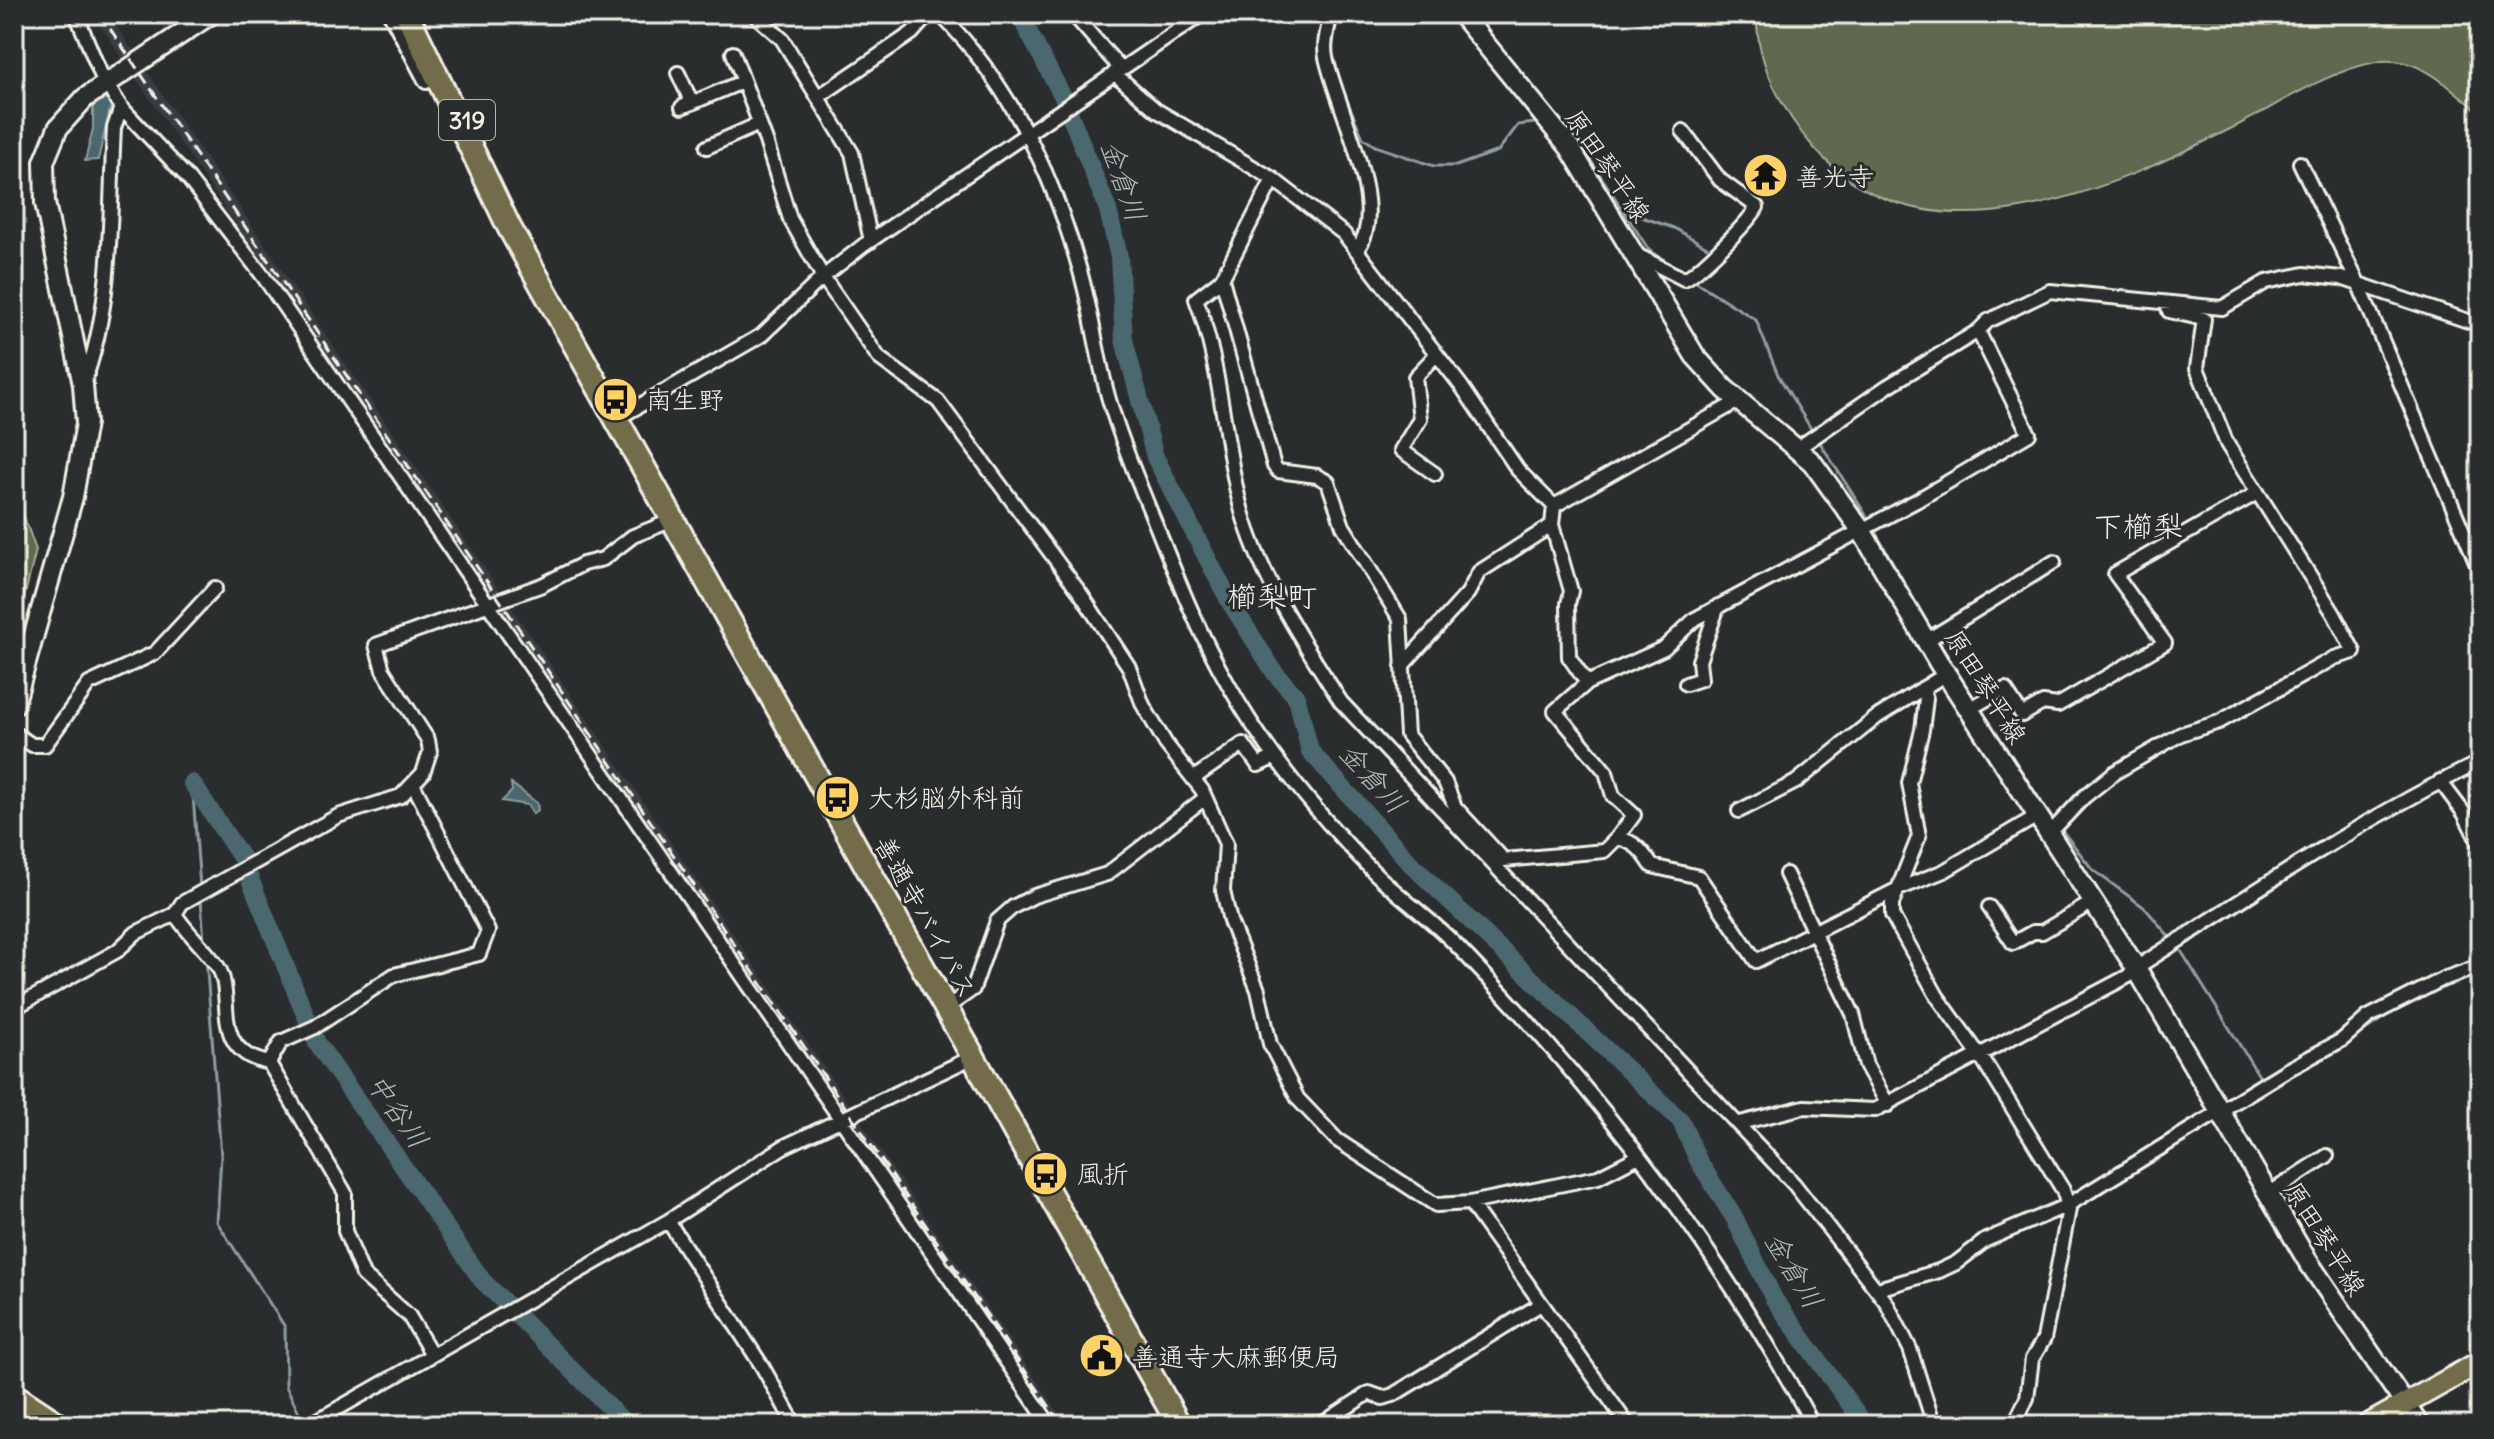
<svg xmlns="http://www.w3.org/2000/svg" width="2494" height="1439" viewBox="0 0 2494 1439" font-family="Delius,'Klee One',sans-serif">
  <rect width="100%" height="100%" fill="#2a2d2e"/>
  <filter id="ink" filterUnits="userSpaceOnUse"><feTurbulence type="fractalNoise" baseFrequency=".0125" numOctaves="2"/><feDisplacementMap in="SourceGraphic" scale="16" xChannelSelector="R" yChannelSelector="G"/><feConvolveMatrix kernelMatrix="1 2 1 2 8 2 1 2 1" color-interpolation-filters="sRGB"/></filter>
  <g filter="url(#ink)">
    <!-- built -->
    <path fill="#383c42" d="M92,14H108L1067,1425H1057Z"/>
    <!-- green -->
    <path fill="#606950" stroke="#aaad9c" stroke-width="2" d="M1757,14H2480V113C2451,88 2418,54 2376,62C2328,71 2281,103 2238,125C2116,187 1927,275 1815,149C1784,114 1755,62 1757,14Z
      M14,489L36,550L14,638Z"/>
    <!-- water -->
    <path fill="#4c6770" stroke="#8f9ea0" stroke-width="2" d="M101,100H107L111,105L98,160L85,161L93,129V105Z
      M511,783L537,803L538,810L533,814L527,805L502,801L512,791Z"/>
    <g fill="none" stroke-linecap="round" stroke-linejoin="round">
      <!-- stream -->
      <path stroke="#8f9ea0" stroke-width="3" d="M1337,77L1363,138L1375,146L1434,166H1456L1498,151L1518,125L1535,123
        M1576,138L1649,250L1684,273
        M1627,212L1674,228L1707,247
        M1690,278L1756,320L1778,375L1813,432
        M1817,438L1871,523
        M1874,530L1932,631
        M1936,637L1976,702
        M1980,709L2055,823
        M192,783L200,887
        M2060,828L2093,870L2145,908L2173,941
        M201,898L204,942
        M2178,946L2261,1079
        M206,958L221,1156L217,1222L285,1327L286,1386L305,1425
        M2431,992L2480,974
        M2315,1061C2349,1044 2376,1020 2410,1002"/>
      <!-- river -->
      <path stroke="#4c6770" stroke-width="18" d="M1019,14L1063,97L1108,210L1119,257L1124,340L1155,457L1230,602L1275,673L1297,698L1310,751L1412,865L1681,1121L1698,1160L1735,1219L1774,1299L1865,1425
        M192,783L241,857L317,1043L482,1280L627,1425"/>
      <defs>
        <path id="street" d="M76,14L102,77L121,107L186,176L263,276L1050,1425
          M390,14L426,82
          M754,14L782,39L852,153L871,241
          M940,14C1010,84 1054,177 1080,271C1093,315 1097,360 1110,403C1123,447 1141,488 1158,530C1179,583 1200,635 1228,684C1266,753 1318,815 1373,871C1401,899 1434,921 1461,950C1598,1091 1720,1251 1813,1425
          M1073,14L1120,68
          M1331,14C1328,28 1323,44 1326,57C1335,103 1391,210 1357,249
          M733,53L766,141L790,219L823,277L879,358L938,401L1081,594L1129,667L1143,705L1166,744L1202,790L1226,844L1223,891L1230,921L1258,990L1270,1044L1298,1099L1337,1140L1436,1205L1470,1203L1598,1177L1637,1157
          M678,73L692,103
          M1114,73L1156,110L1273,179L1344,234L1462,387L1518,470L1554,506
          M818,97L912,33L929,14
          M682,107L742,82
          M707,147L759,124
          M2300,163L2358,283L2480,571
          M1273,179L1222,279L1274,466L1278,471L1317,476L1328,482L1343,526L1400,619L1407,735L1445,782L1455,807L1504,860L1604,851L1617,838C1635,841 1643,852 1652,866L1699,877L1756,961L1896,890L1944,871L2037,816
          M1637,255L1684,279C1697,274 1750,221 1757,207L1720,180L1683,131
          M1222,279L1196,299C1220,362 1223,431 1238,496C1255,570 1301,639 1341,702L1794,1184L1886,1302L1910,1349L1934,1425
          M1435,356L1415,377L1420,419L1401,450L1435,474
          M83,385C114,304 109,214 114,128L121,107
          M618,418L762,335L823,277L864,245L1202,14
          M1798,448L1888,386L1978,331L1988,321L2050,291L2222,308L2266,282L2304,274L2341,278L2480,325
          M1554,506L1552,525L1571,591L1568,604L1569,657L1587,683L1664,648L1695,619L1916,501L2029,434L1978,331
          M1554,506L1740,400
          M1926,641L2054,562
          M1402,666L1468,593L1479,572L1552,525
          M1587,683L1555,711L1606,772L1613,796L1634,815L1617,838
          M1686,684L1701,679L1699,661L1718,606
          M1923,688L1926,699L1922,730L1909,783L1919,836L1892,904V915L1937,996L1985,1063L2063,1190L2069,1209L2044,1339L2032,1359L2027,1398L2014,1425
          M1969,709L2005,689L2022,715L2043,703L2058,705L2165,643L2115,574L2257,493
          M14,733L32,745H45L89,684L155,653L215,588
          M1194,778L1243,744L1258,765L1275,757
          M2440,781L2464,813L2480,845
          M1739,811L1796,782L1877,717L1946,674
          M2049,834L2084,797L2114,773L2181,734L2219,722L2334,658L2354,652L2334,614L2227,444L2197,368L2204,319L2169,311L2167,303
          M1786,874L1853,1014L1866,1065L1888,1105
          M1989,907L2013,943L2033,932H2042L2093,902
          M175,914C187,933 205,948 218,967C236,995 208,1051 269,1063L345,1193V1231L363,1275L409,1316L431,1353
          M2136,968C2248,896 2360,820 2480,762
          M14,1008L117,951L136,933L175,914L182,903L338,816L401,796L423,773L430,752L428,740L383,670L376,645L542,585L583,564L603,559L633,536L673,520
          M946,1008L973,989L997,921L1013,907L1034,896L1107,874L1205,798
          M269,1063L281,1042L315,1027L394,975L479,954L488,931L414,786
          M1740,1123L1804,1107L1875,1110L2138,971
          M2267,1195L2327,1156
          M1470,1203L1628,1425
          M668,1221L762,1366L795,1425
          M1878,1289L1939,1271L1956,1263L1986,1240L2068,1205L2285,1071L2342,1040L2368,1017L2443,979L2480,966
          M309,1425L668,1221L783,1147L973,1057
          M1320,1425L1369,1393L1383,1398L1393,1395L1541,1304"/>
        <path id="secondary" d="M1461,14L1570,148L1695,356L1725,389L1812,462L1861,530L1939,663L2138,971L2307,1260L2419,1425
          M14,705L73,497L86,423L83,385L45,203L44,162L58,128L85,98L211,14"/>
        <path id="primary" d="M14,1394L61,1425
          M2368,1425L2480,1362"/>
        <path id="highway" d="M407,14L509,227L1179,1425"/>
      </defs>
      <!-- street casing -->
      <use href="#street" stroke="#f4f1e8" stroke-width="18"/>
      <!-- secondary casing -->
      <use href="#secondary" stroke="#f4f1e8" stroke-width="24"/>
      <!-- primary casing -->
      <use href="#primary" stroke="#f4f1e8" stroke-width="26"/>
      <!-- highway casing -->
      <use href="#highway" stroke="#f4f1e8" stroke-width="28"/>
      <!-- street -->
      <use href="#street" stroke="#2a2d2e" stroke-width="12"/>
      <!-- secondary -->
      <use href="#secondary" stroke="#2a2d2e" stroke-width="18"/>
      <!-- primary -->
      <use href="#primary" stroke="#726c4b" stroke-width="20"/>
      <!-- highway -->
      <use href="#highway" stroke="#726c4b" stroke-width="22"/>
      <!-- rail -->
      <path stroke="#f4f1e8" stroke-width="3" stroke-dasharray="12 6" stroke-linecap="butt" d="M100,14L1062,1425"/>
    </g>
  </g>
  <!-- icons -->
  <defs>
    <symbol id="temple-disc" viewBox="-11 -11 22 22"><circle r="9.5" fill="#ffd166" stroke="#2a2d2e"/><path d="M0-6L5-2H3V0L6.5 2.5H4V6H1.5V3h-3V6H-4V2.5H-6.5L-3 0V-2H-5Z" fill="#111"/></symbol>
    <symbol id="bus-disc" viewBox="-11 -11 22 22"><circle r="9.5" fill="#ffd166" stroke="#2a2d2e"/><path d="M-5-6H5V4H4V6H2V4H-2V6H-4V4H-5ZM-3.5-4V0h7V-4ZM-3.5 1.2v1.5H-2V1.2ZM2 1.2v1.5H3.5V1.2Z" fill="#111"/></symbol>
    <symbol id="civic-disc" viewBox="-11 -11 22 22"><circle r="9.5" fill="#ffd166" stroke="#2a2d2e"/><path d="M-.6-6.5H3V-4.5H.6V-3L4-1V1h2V6H-6V1h2V-1L-.6-3ZM-1.2 2.5V6h2.4V2.5Z" fill="#111"/></symbol>
  </defs>
  <g fill-rule="evenodd">
    <use href="#temple-disc" x="1740" y="150" width="51" height="51"/>
    <use href="#bus-disc" x="590" y="374" width="51" height="51"/>
    <use href="#bus-disc" x="812" y="772" width="51" height="51"/>
    <use href="#bus-disc" x="1020" y="1148" width="51" height="51"/>
    <use href="#civic-disc" x="1076" y="1330" width="51" height="51"/>
  </g>
  <g text-anchor="middle" dominant-baseline="central" stroke-width="6" stroke-linejoin="round" paint-order="stroke">
    <!-- shield labels -->
    <rect fill="#2a2d2e" stroke="#b7b6b0" stroke-width="2" x="439" y="100" width="56" height="40" rx="6"/>
    <g font-size="24" font-weight="bold" fill="#f4f1e8">
      <text x="467" y="120">319</text>
    </g>
    <!-- street labels -->
    <g font-size="26" fill="#f4f1e8" stroke="#2a2d2e">
      <text transform="translate(1608 165) rotate(56)">原田琴平線</text>
      <text transform="translate(1986 686) rotate(58)">原田琴平線</text>
      <text transform="translate(926 917) rotate(61)">善通寺バイパス</text>
      <text transform="translate(2325 1238) rotate(58)">原田琴平線</text>
    </g>
    <!-- poi labels -->
    <g font-size="26" fill="#f4f1e8" stroke="#2a2d2e" text-anchor="start">
      <text x="1796" y="176">善光寺</text>
      <text x="646" y="399">南生野</text>
      <text x="868" y="797">大杉脳外科前</text>
      <text x="1077" y="1173">風折</text>
      <text x="1132" y="1356">善通寺大麻郵便局</text>
    </g>
    <!-- water labels -->
    <g font-size="28" font-style="italic" fill="#b1bab8" stroke="#2a2d2e">
      <text transform="translate(1124 181) rotate(71)">金倉川</text>
      <text transform="translate(1373 778) rotate(48)">金倉川</text>
      <text transform="translate(398 1111) rotate(55)">中谷川</text>
      <text transform="translate(1794 1270) rotate(59)">金倉川</text>
    </g>
    <!-- quarter labels -->
    <g font-size="30" fill="#f4f1e8" stroke="#2a2d2e">
      <text x="2138" y="526">下櫛梨</text>
      <text x="1272" y="596">櫛梨町</text>
    </g>
  </g>
  <!-- margin -->
  <rect width="2494" height="1439" fill="none" stroke="#2a2d2e" stroke-width="48"/>
  <rect x="24" y="24" width="2446" height="1391" fill="none" stroke="#f4f1e8" stroke-width="3" filter="url(#ink)"/>
</svg>
